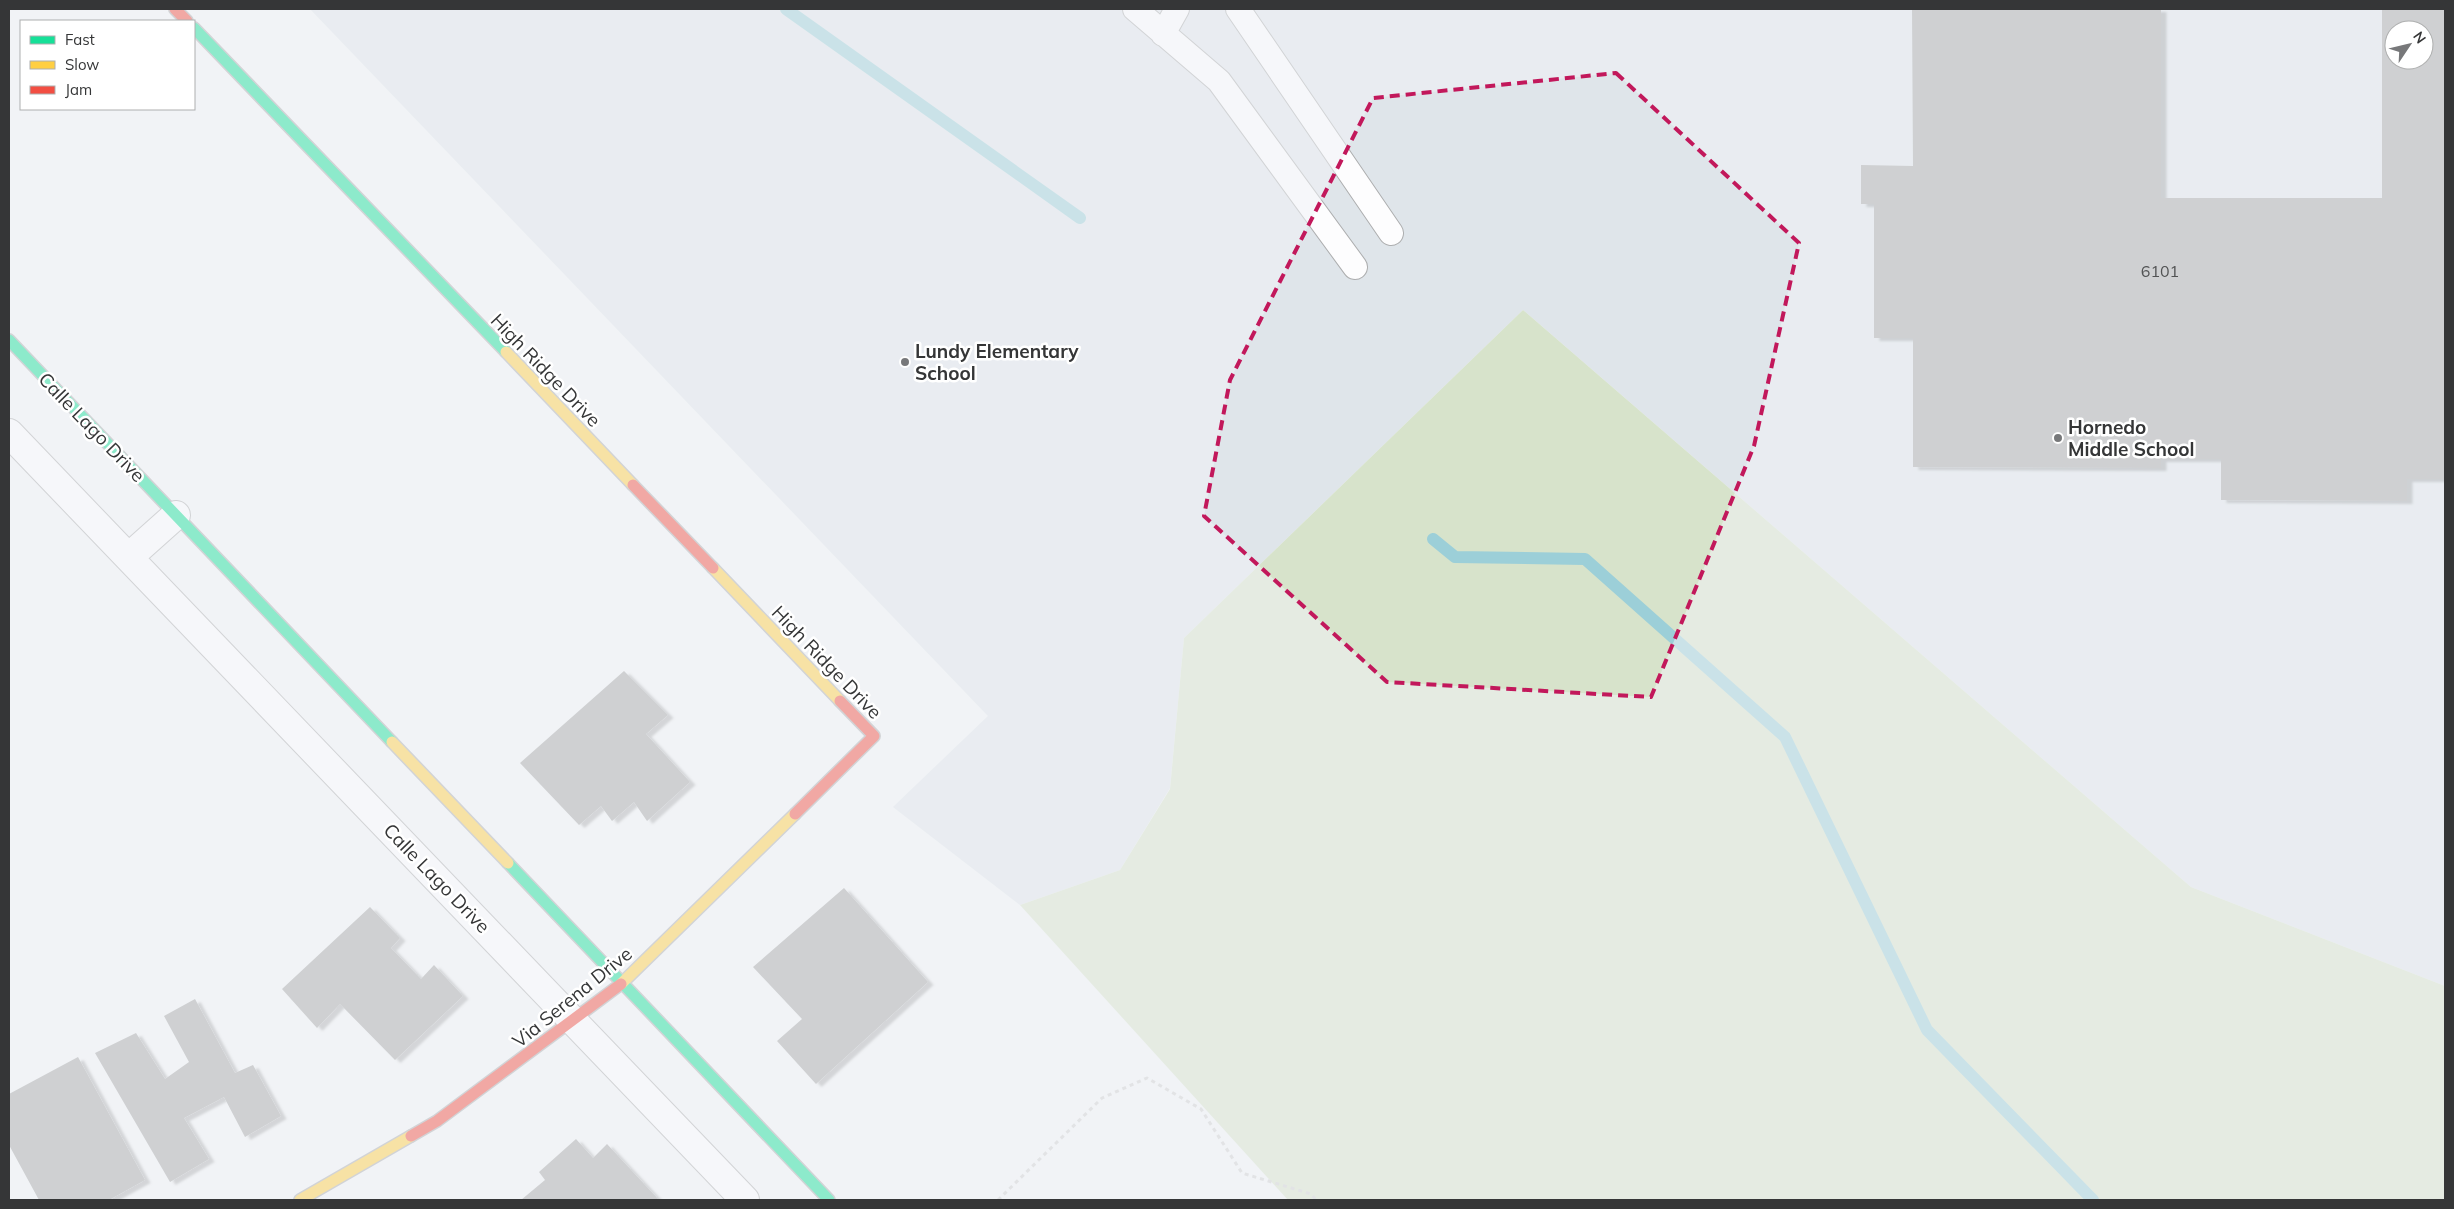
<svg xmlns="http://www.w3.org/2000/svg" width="2454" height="1209" viewBox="0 0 2454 1209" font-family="Mulish,sans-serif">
  <defs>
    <filter id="shadow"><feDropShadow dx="5.5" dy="3" stdDeviation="1" flood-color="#0004"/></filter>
  </defs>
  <rect width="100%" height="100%" fill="#f1f3f5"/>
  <!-- built -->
  <path fill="#dfe5ea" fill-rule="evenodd" d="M310,9H2445V986L2191,887L1523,310L1184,638L1170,788L1120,870L1020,905L893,807L988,716ZM2394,30H2424V60H2394Z"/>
  <!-- green -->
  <path fill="#d7e3cb" d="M1523,310L2191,887L2445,986V1200H1288L1020,905L1120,870L1170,789L1184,638Z"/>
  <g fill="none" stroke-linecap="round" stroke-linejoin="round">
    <!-- stream -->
    <path stroke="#9ccfd8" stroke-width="12" d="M786,9L1080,218
      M1433,539L1455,557L1585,559L1785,737L1927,1030L2093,1200"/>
  </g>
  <!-- building -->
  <path fill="#a6a7a7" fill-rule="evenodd" filter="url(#shadow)" d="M1912,9H2161V198H2382V9H2445V479H2407V501L2221,500V459H2161V468L1913,467V338H1874V204H1861V165L1913,166ZM2394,30H2424V60H2394Z
    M624,671L668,715L646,734L690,782L647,821L634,802L612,821L601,806L579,825L520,763Z
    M844,888L928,982L816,1084L777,1041L802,1019L753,967Z
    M370,907L400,938L391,948L421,979L434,965L463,996L395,1060L340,1004L317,1028L282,989Z
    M195,999L235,1073L253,1065L281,1116L245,1137L224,1097L184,1118L209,1159L170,1182L95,1053L136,1033L165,1079L189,1062L164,1016Z
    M78,1057L145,1180L109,1200H39L9,1145V1094Z
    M576,1139L593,1158L607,1144L659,1200H521L545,1180L539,1172Z"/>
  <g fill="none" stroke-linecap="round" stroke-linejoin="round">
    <defs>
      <path id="lane" d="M1135,9L1219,81L1355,267
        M1238,9L1391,233
        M1163,34L1177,9"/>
      <path id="street" d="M9,433L745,1200
        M129,557L176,515"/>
      <path id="fast" d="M194,28L506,352
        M9,340L392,742
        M508,863L829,1200"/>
      <path id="slow" d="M506,352L633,485
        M713,568L840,701
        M392,742L508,863
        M621,984L795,814
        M300,1200L411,1136"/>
      <path id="jam" d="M175,9L187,21
        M633,485L713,568
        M795,814L874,736L840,701
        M411,1136L437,1121L621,984"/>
    </defs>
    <!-- lane casing -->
    <use href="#lane" stroke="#adaeaf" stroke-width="26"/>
    <!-- street casing -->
    <use href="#street" stroke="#adaeaf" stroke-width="30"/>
    <!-- fast casing -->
    <use href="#fast" stroke="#adaeaf" stroke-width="14"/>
    <!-- slow casing -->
    <use href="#slow" stroke="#adaeaf" stroke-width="14"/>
    <!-- jam casing -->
    <use href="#jam" stroke="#adaeaf" stroke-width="14"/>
    <!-- path -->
    <path stroke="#d0d1d1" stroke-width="3" stroke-dasharray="4 4" stroke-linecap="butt" d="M998,1200L1102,1098L1147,1078L1201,1109L1242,1173L1311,1194L1316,1200"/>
    <!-- lane -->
    <use href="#lane" stroke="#fdfdfe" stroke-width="24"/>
    <!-- street -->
    <use href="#street" stroke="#fdfdfe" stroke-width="28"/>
    <!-- fast -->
    <use href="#fast" stroke="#16e098" stroke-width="11"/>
    <!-- slow -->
    <use href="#slow" stroke="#ffcf43" stroke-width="11"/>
    <!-- jam -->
    <use href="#jam" stroke="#f24e42" stroke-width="11"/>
  </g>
  <!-- marked area -->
  <path d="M0 0H2454V1209H0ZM1616,73L1799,243L1754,446L1651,697L1387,682L1204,516L1230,380L1373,98Z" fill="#f1f3f5" fill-opacity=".55" fill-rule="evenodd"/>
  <path fill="none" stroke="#c2185b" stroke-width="4" stroke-dasharray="10 6" stroke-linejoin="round" d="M1616,73L1799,243L1754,446L1651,697L1387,682L1204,516L1230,380L1373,98Z"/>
  <!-- markers -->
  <g fill="#77787a" stroke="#fff" stroke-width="2">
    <circle cx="905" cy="362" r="5"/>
    <circle cx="2058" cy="438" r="5"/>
  </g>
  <g text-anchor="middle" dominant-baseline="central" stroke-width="5" stroke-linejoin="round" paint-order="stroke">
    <!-- number labels -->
    <g font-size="16" fill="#515253">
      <text x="2160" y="271">6101</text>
    </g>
    <!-- poi labels -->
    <g font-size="19" font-weight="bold" fill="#353637" stroke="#fff" text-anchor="start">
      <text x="915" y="351">Lundy Elementary<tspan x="915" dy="22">School</tspan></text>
      <text x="2068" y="427">Hornedo<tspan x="2068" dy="22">Middle School</tspan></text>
    </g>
    <!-- street labels -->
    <g font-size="19" fill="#353637" stroke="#fff">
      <text transform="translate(546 370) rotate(46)">High Ridge Drive</text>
      <text transform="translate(92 427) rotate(46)">Calle Lago Drive</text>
      <text transform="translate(827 662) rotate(46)">High Ridge Drive</text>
      <text transform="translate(437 878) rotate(46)">Calle Lago Drive</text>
      <text transform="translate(572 997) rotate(-39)">Via Serena Drive</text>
    </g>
  </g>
  <!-- border -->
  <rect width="2454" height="1209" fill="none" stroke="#353637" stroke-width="20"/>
  <!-- legend -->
  <rect x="20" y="20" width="175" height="90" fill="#ffffff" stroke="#aeafaf"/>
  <rect x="30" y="36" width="25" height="8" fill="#16e098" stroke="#aeafaf"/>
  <text x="65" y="45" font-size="15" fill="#353637">Fast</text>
  <rect x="30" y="61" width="25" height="8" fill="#ffcf43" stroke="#aeafaf"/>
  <text x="65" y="70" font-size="15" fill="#353637">Slow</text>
  <rect x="30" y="86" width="25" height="8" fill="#f24e42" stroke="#aeafaf"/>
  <text x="65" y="95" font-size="15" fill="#353637">Jam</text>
  <!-- north arrow -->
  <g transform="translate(2409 45) rotate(55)"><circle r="24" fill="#ffffff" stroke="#aeafaf"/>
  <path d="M0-4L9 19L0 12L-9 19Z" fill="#77787a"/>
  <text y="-8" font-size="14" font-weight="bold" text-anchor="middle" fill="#353637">N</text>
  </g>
</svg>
